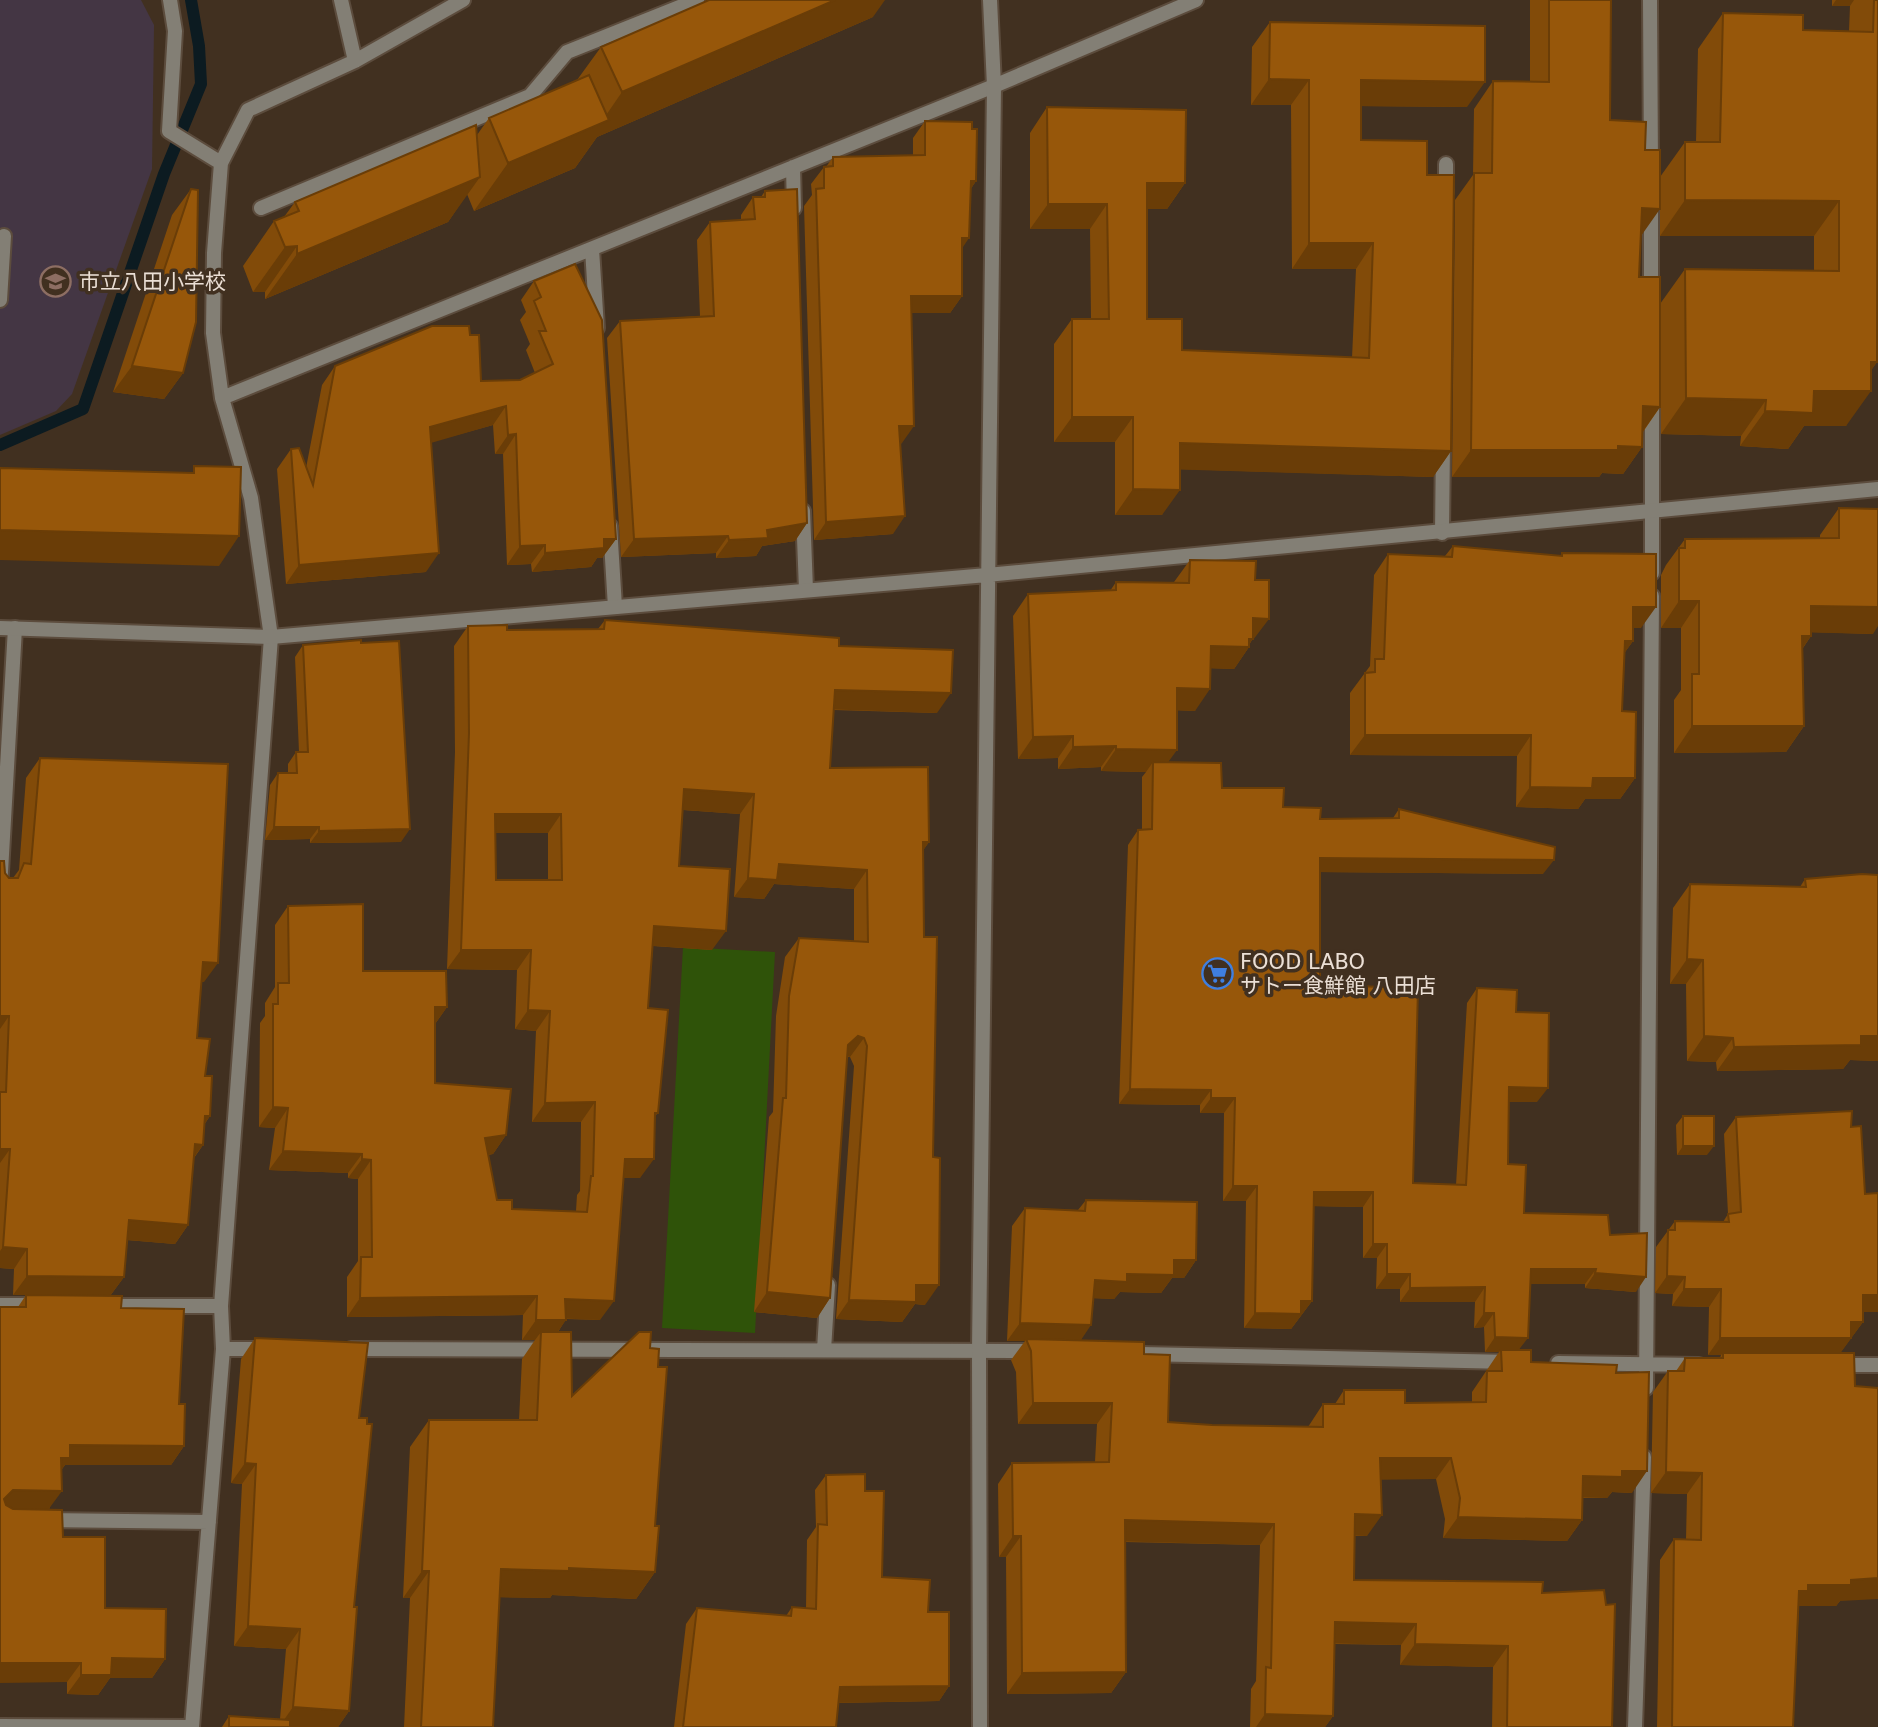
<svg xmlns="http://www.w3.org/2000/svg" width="1878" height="1727" viewBox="0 0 1878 1727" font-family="'DejaVu Sans','Noto Sans JP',sans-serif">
  <rect width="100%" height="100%" fill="#413020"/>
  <!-- education -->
  <path fill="#443644" d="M0,0H141L154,25L152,169L72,394L56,411L0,435Z"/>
  <!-- green -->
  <path fill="#2f5309" d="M683,947L775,952L755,1333L662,1328Z"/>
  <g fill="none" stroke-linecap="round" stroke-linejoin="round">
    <!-- stream -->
    <path stroke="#0c1b21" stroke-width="12" d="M0,445L83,409L164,174L201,84L199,46L191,0"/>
    <defs>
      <path id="service" d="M261,208L530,96L567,52L697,0
        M0,300L4,236"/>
      <path id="minor" d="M170,0L175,31L169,131L221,163
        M341,0L355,61
        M1650,0L1651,167
        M793,167L794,208
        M1446,192V164
        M1651,204V296
        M592,249L597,328
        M222,398L994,86L1196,0
        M1652,400V573
        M803,511L806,590
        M610,526L615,607
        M1442,533L1443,443
        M0,889L15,628
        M0,1305H37
        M103,1306H221
        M223,1349H267
        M351,1349L1037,1351
        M824,1350L828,1285
        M1141,1354L1510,1362
        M1558,1363L1699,1365
        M1838,1365H1878
        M1646,1388L1652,596
        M43,1520L209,1522
        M0,1726L192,1727
        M192,1727L223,1349L221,1306L271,637L251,498L222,398L213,333L214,253L221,163L248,110L355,61L463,0
        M1635,1727L1644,1457"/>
      <path id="tertiary" d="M0,628L271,637L987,575L1878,489
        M980,1727L979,1350L994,86L990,0"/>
    </defs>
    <!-- service casing -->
    <use href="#service" stroke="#5c4c3d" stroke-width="18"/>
    <!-- minor casing -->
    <use href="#minor" stroke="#5c4c3d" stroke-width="18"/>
    <!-- tertiary casing -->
    <use href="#tertiary" stroke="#5c4c3d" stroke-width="18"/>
    <!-- service -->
    <use href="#service" stroke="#837f75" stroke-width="14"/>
    <!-- minor -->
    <use href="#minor" stroke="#837f75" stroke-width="14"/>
    <!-- tertiary -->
    <use href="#tertiary" stroke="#837f75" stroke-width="14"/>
  </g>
  <!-- wall -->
  <path fill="#824b09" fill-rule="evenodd" d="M1530,0H1611L1610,120L1641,236L1639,277L1660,407L1643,432L1642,447L1623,474L1602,473L1599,477H1452L1455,200L1473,175L1474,109L1493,81L1530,82Z
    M1832,0H1878L1877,362L1871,370L1846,426H1804L1788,449L1740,446L1741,436L1661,434L1660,304L1685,269L1814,271V236H1660V177L1685,142H1696L1698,49L1723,13L1803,30L1849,31L1850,6H1832Z
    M873,17L597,137L575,168L474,211L467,194L448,222L265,299V292H253L243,266L274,221L284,217L295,202L477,135L489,118L577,80L601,47Z
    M1270,22L1467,107L1361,106V140L1427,175L1451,451L1433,477L1180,469L1162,515H1115V442H1054V344L1072,319H1091L1090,229H1030V133L1047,107L1185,183L1167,209H1147V319L1182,350L1352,358L1356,269H1292L1291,105H1251L1252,47Z
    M925,121L972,129L976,181L970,190L962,248V296L950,313H912L902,443L900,444L893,534L814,540L804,206L812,195L811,184L824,167H826L833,157L913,155V138Z
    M191,189L183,373L164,399L113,392L172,215Z
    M765,191L807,523L795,541L762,546L756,556L716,558V553L621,557L607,338L620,321L700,316L697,240L710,222L741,220V215L753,197H761Z
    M575,264L616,539L602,558H597L591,567L532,572L531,564L507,565L503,454H495L493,425L431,442L426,572L286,584L277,469L291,449L306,468L322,385L335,366L470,335L481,381L520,380L535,373L526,350L530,344L520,320L526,312L521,300L534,281Z
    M1839,508L1873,634L1811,632V636L1803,648L1804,726L1786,752L1674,753V700L1681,690V628H1661V575L1666,565L1685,539L1820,538V535Z
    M1453,546L1560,556L1562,553L1641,628H1633V641L1625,652L1622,711L1635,778L1620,799H1585L1578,809L1516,807L1517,756L1350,755V693L1370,666L1374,575L1388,554L1445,556Z
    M1190,560L1253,640H1252L1249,645V647L1234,669L1210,668L1195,711L1177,710L1168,762L1222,788L1320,819L1393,818L1399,809L1543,874L1320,872V985L1413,1183L1456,1185L1467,1003L1477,988L1516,1012L1537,1102H1509L1508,1164L1524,1213L1610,1235L1636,1292L1585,1288V1284H1530L1519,1350L1531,1362L1616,1373L1632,1493L1612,1492L1607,1498H1583L1582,1520L1567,1541L1443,1538L1445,1519L1436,1479H1381L1367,1536H1355L1354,1580L1542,1593L1612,1727H1492L1493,1667L1400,1665L1401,1645L1335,1644L1333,1716L1325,1727H1250L1251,1689L1256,1681L1260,1545L1125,1542L1126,1672L1111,1693L1007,1694L1006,1557H999L998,1484L1012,1463L1095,1462L1097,1424H1018L1016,1372L1011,1360L1025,1341H1007L1012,1226L1025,1208L1078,1210L1086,1200L1196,1260L1184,1278H1172L1161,1293L1120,1292L1114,1299L1094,1298L1081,1340L1144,1354L1168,1422L1212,1425L1308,1427L1323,1404H1335L1344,1390L1405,1403H1472V1392L1499,1352H1485L1484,1327L1474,1328L1475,1302H1400V1289H1376L1377,1258H1363V1207L1313,1206L1312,1301L1291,1329L1244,1328L1246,1201H1223L1224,1113H1200V1105L1119,1104L1128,845L1138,830H1142V777L1146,772L1101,771V767L1058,769V758L1018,759L1013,616L1028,594L1110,591L1116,582H1174Z
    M605,620L839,646L937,713L834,710L830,768L929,842L923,850L925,1305L915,1304L902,1322L836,1319L854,1066L850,1057H847L830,1298L817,1318L754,1312L769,1117L773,1112L776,1016L785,957L799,938L854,941V889L774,884L764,899L734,897L740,814L683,810L679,866L712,950L653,946L648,1008L658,1113L654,1117L640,1178H623L600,1320L566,1319L558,1332L572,1396L650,1348L658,1367L655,1572L636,1599L552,1595L550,1598L499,1597L493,1727H404L410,1598H403L410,1447L429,1420H519L522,1359L535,1340H522L523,1315L347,1317V1277L358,1261V1179L348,1178V1173L269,1170L275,1128L259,1127L260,1023L265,1016V1003L275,987V925L288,906L363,971L447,1007L435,1024V1083L506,1135L493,1154L488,1155L497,1200L512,1209L576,1211L577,1195L580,1191L581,1122H532L536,1031L515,1029L517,970L447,969L455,752L454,646L468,626L507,630L598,629ZM496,833H548V880H496Z
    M303,645L401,842L310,843V839L265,840L270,785L278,773H288V764L296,752H299L295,657Z
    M40,758L204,982H201L197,1038L205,1076L210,1116L204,1125L203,1145L194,1158L188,1225L175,1244L127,1240L124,1277L110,1296L121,1308L179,1404L184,1446L171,1465H65L62,1469L49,1510L63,1537L105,1608L165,1659L152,1678H110L98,1695L67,1694V1682L18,1307L26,1295H13L14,1269L0,1268V861L5,873L9,878H13L19,870L26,778Z
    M1878,875V1061L1850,1060L1843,1069L1717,1071L1716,1062L1687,1061L1686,984H1670L1673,908L1690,884L1800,887L1805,879Z
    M1683,1116L1707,1155H1677L1676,1125Z
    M1736,1117L1851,1127L1863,1322L1840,1353V1601L1836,1606H1799L1793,1727H1657L1660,1560L1674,1539L1686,1540L1687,1494L1651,1493L1653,1392L1668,1371H1676L1685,1358H1720L1721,1355H1708L1709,1307L1672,1306L1673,1294L1655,1293L1656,1247L1675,1221L1723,1222L1728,1214L1724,1134Z
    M255,1338L359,1418L354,1607L349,1711L338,1727H222L229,1716L280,1719L286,1649L234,1646L242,1484L231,1483L241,1359Z
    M826,1475L865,1491L882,1577L928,1612L949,1686L939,1701L838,1703L836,1727H674L686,1624L697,1608L786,1616L792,1607L806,1608L807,1540L816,1527L815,1490Z"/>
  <!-- shaded-wall -->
  <path fill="#6a3d07" d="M835,0H885L873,17L597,137L575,168L474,211L508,163L600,124L622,92Z
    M1836,0H1854L1850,6H1832Z
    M1269,79L1309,80L1291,105H1251Z
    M1361,80L1485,82L1467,107L1344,106Z
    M480,177L448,222L265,299L297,254Z
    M971,181H976L964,199Z
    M1147,183H1185L1167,209H1129Z
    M1685,200L1839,201L1814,236H1660Z
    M1048,204H1107L1090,229H1030Z
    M1642,208L1660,209L1641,236Z
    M962,238H969L957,256Z
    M1309,243H1373L1356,269H1292Z
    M297,246L265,292H253L285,247Z
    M911,296H962L950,313H899Z
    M1871,362H1877L1857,391H1871L1846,426H1804L1788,449L1740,446L1765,411L1814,391Z
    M132,366L183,373L164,399L113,392Z
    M1686,398L1766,400L1741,436L1661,434Z
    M506,406L493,425L417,447L430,427Z
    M1643,406L1660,407L1641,434Z
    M1072,417H1133L1115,442H1054Z
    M899,426H914L902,443L886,444Z
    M516,434L503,454H495L508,435Z
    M1180,443L1451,451L1433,477L1162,469Z
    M1618,446L1642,447L1623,474L1602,473L1599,477H1452L1471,450Z
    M1133,489L1180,490L1162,515H1115Z
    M905,516L893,534L814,540L826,522Z
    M807,523L795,541L762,546L756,556L716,558L729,540L767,530Z
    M0,530L239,536L219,566L0,560Z
    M728,536L716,553L621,557L634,539Z
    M604,539H616L602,558H597L591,567L532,572L545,553Z
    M545,545L531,564L507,565L520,546Z
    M439,553L426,572L286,584L299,565Z
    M1679,601H1699L1681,628H1661Z
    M1811,606L1878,607V626L1873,634L1793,632Z
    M1633,607H1656L1641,628H1619Z
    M1253,618L1269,619L1253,640H1252L1247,647H1249L1234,669L1196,668L1211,646Z
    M1802,636H1811L1793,662Z
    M1625,641H1633L1618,662Z
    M1177,688L1210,689L1195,711L1161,710Z
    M835,690L951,693L937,713L822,709Z
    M1692,726H1804L1786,752L1674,753Z
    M1365,735H1531L1517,756L1350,755Z
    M1073,736L1058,758L1018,759L1033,737Z
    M1116,746L1101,767L1058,769L1073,747Z
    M1116,749L1177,750L1161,772L1153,762L1146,772L1101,771Z
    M1593,778H1635L1620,799H1585L1578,809L1516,807L1530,787Z
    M684,789L754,794L740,814L671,809Z
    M495,814H561L548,833H482Z
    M274,827H319L310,839L265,840Z
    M410,829L401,842L310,843L319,831Z
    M923,842H929L916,861Z
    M1320,858L1554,860L1543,874L1310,872Z
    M779,864L867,870L854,889L774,884L764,899L734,897L748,878Z
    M654,926L726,931L712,950L641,945Z
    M461,950H531L517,970L447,969Z
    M1687,959L1703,960L1686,984H1670Z
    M203,962L218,963L204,982L189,981Z
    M435,1007H447L433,1027Z
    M528,1010L550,1011L536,1031L515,1029Z
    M0,1016H9L0,1029Z
    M858,1036L864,1038L850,1057L844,1055L848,1045Z
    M1704,1036L1733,1038L1716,1062L1687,1061Z
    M1861,1036H1878V1061L1850,1060L1843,1069L1717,1071L1734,1047Z
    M1509,1087L1548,1088L1537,1102H1499Z
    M1130,1089L1211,1090L1200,1105L1119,1104Z
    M1211,1098H1235L1224,1113H1200Z
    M595,1102L581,1122H532L545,1103Z
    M273,1107L288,1108L275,1128L259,1127Z
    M205,1116H210L196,1136Z
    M506,1135L493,1154L471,1157L485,1138Z
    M195,1144L203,1145L189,1164Z
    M1683,1146H1714L1707,1155H1677Z
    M0,1149H10L0,1163Z
    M283,1151L362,1154L348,1173L269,1170Z
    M362,1159L371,1160L358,1179L348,1178Z
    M625,1159H654L640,1178H611Z
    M1233,1186H1257L1246,1201H1223Z
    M1314,1192H1373L1363,1207L1303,1206Z
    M129,1220L188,1225L175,1244L115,1239Z
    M1373,1244H1387L1377,1258H1363Z
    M3,1247L27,1249L14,1269L0,1268V1251Z
    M1174,1260H1196L1184,1278H1172L1161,1293L1120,1292L1114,1299L1083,1298L1095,1280L1127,1274Z
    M1531,1269H1596L1585,1284H1520Z
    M1595,1273L1646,1277L1636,1292L1585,1288Z
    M1387,1274H1410L1400,1289H1376Z
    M27,1276L124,1277L110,1296L13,1295Z
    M1667,1276L1685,1277L1673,1294L1655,1293Z
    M916,1285H939L925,1305L915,1304L902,1322L836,1319L849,1300Z
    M1485,1287L1475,1302H1400L1410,1288Z
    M1684,1289H1721L1709,1307L1672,1306Z
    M767,1292L830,1298L817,1318L754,1312Z
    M1863,1295H1878V1312H1851Z
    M537,1296L523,1315L347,1317L360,1298Z
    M565,1299L614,1301L600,1320L552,1318Z
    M1301,1301H1312L1291,1329L1244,1328L1255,1313Z
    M1484,1313H1494L1484,1327L1474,1328Z
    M536,1320H566L552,1340L541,1332L535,1340H522Z
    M1851,1322H1863L1839,1355L1723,1353L1721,1355H1708L1720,1338Z
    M1020,1323L1091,1325L1079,1343L1026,1339L1025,1341H1007Z
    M1495,1337L1528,1338L1517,1352L1501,1350L1499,1352H1485Z
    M1033,1403H1112L1097,1424H1018Z
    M70,1445L184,1446L171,1465H65L56,1477H48Z
    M1380,1458H1451L1436,1479L1365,1480Z
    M245,1463L256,1464L242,1484L231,1483Z
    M1622,1471H1647L1632,1493L1612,1492L1607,1498L1568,1497L1583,1476Z
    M1666,1472L1702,1473L1687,1494L1651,1493Z
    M13,1490L62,1491L48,1510L0,1509L4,1499Z
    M1355,1514L1382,1515L1367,1536L1340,1535Z
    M1458,1517L1582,1520L1567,1541L1443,1538Z
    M1125,1520L1274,1524L1260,1545L1110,1541Z
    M1013,1536H1021L1006,1557H999Z
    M569,1568L655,1572L636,1599L552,1595L550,1598L481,1597L501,1569Z
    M422,1571H429L410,1598H403Z
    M1878,1578V1599L1840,1601L1836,1606H1798L1799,1591L1808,1585L1851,1580Z
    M1335,1622L1416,1624L1401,1645L1320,1643Z
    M248,1626L300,1629L286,1649L234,1646Z
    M1415,1644L1508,1646L1493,1667L1400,1665Z
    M112,1658L165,1659L152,1678H110L98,1695L67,1694L81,1675Z
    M0,1663H81L67,1682L0,1683Z
    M1126,1672L1111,1693L1007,1694L1022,1673Z
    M949,1686L939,1701L829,1703L840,1687Z
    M293,1707L349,1711L338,1727H279Z
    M1265,1714L1333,1716L1325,1727H1256Z"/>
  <!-- building -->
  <path fill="#97570a" stroke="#6a3d07" stroke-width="2" fill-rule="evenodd" d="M709,0H835L622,92L601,47Z
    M1549,0H1611L1610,120L1646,122L1645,150H1660V209L1642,208L1639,277H1660V407L1643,406L1642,447L1618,446V450H1471L1474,173H1492L1493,81L1549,82Z
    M1874,0H1878L1877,362H1871V391H1814L1813,413L1765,411L1766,400L1686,398L1685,269L1839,271V201L1685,200V142H1720L1723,13L1803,15V30L1873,32Z
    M1270,22L1485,26V82L1361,80V140L1427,141V175H1454L1451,451L1180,443V490L1133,489V417H1072V319H1109L1107,204H1048L1047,107L1186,110L1185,183H1147V319H1182V350L1369,358L1373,243H1309V80L1269,79Z
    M589,75L609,120L508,163L489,118Z
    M925,121L972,122V129H977L976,181H971L969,238H962V296H911L914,426H899L905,516L826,522L816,189L824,188V167L833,166V157L925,155Z
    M476,125L480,177L297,254V246L285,247L274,221L299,211L295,202Z
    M191,189L198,190L196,322L183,373L132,366Z
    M797,189L807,523L767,530L768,538L729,540L728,536L634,539L620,321L714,316L710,222L755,219L753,197H765V191Z
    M575,264L602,320L616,539H604V548L545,553V545L520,546L516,434L508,435L506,406L430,427L439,553L299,565L291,449L299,448L313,485L335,366L432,326H469L470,335H479L481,381L520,380L553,364L539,331H546L534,301L541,297L534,281Z
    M194,466L241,467L239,536L0,530V468L194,473Z
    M1839,508L1878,509V607L1811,606V636H1802L1804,726H1692V674H1699V601H1679V548H1685V539L1839,538Z
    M1453,546L1562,556V553L1656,554V607H1633V641H1625L1622,711L1636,712L1635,778H1593L1592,788L1530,787L1531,735H1365V673L1375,672V659H1384L1388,554L1452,557Z
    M1190,560L1256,561L1255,580H1269V619L1253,618V639H1249V647L1211,646L1210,689L1177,688V750L1116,749V746L1073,747V736L1033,737L1028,594L1116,590V582L1189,583Z
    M605,620L839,638V646L953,650L951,693L835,690L830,768L928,767L929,842H923L924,937H937L933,1157L940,1158L939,1285H916V1302L849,1300L867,1046L864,1038L858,1036L848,1045L830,1298L767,1292L783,1098H786L789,996L799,938L868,942L867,870L779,864L777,880L748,878L754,794L684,789L679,866L730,869L726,931L654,926L648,1008L668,1010L658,1113H655L654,1159H625L614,1301L565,1299L566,1320H536L537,1296L360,1298L361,1257H372L371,1160L362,1159V1154L283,1151L288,1108L273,1107V1004H278V983H289L288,906L363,904V971H446L447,1007H435V1083L511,1089L506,1135L485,1138L497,1200H512V1209L587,1212L591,1176H593L595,1102L545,1103L550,1011L528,1010L531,950H461L469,733L468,626L507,625V630L604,629ZM495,814H561L562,880H496Z
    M361,640V643L399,641L410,829L319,831V827H274L278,773H297L296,752H308L303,645Z
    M40,758L228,764L218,963L203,962L197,1038L210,1039L205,1076H212L210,1116H205L203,1145L195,1144L188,1225L129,1220L124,1277L27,1276V1249L3,1247L10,1149H0V1092H6L9,1016H0V861H4L5,873L9,878H18L24,863L31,864Z
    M1153,762L1221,763L1222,788H1284L1283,807L1321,808L1320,819L1399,818V809L1555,847L1554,860L1320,858V985L1418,988L1413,1183L1466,1185L1477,988L1517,990L1516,1012L1549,1013L1548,1088L1509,1087L1508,1164L1526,1165L1524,1213L1608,1215L1610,1235L1647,1233L1646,1277L1595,1273L1596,1269H1531L1528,1338L1495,1337L1494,1313H1484L1485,1287L1410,1288V1274H1387V1244H1373V1192H1314L1312,1301H1301V1314L1255,1313L1257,1186H1233L1235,1098H1211V1090L1130,1089L1138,830L1152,829Z
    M1862,874L1878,875V1036H1861V1045L1734,1047L1733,1038L1704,1036L1703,960L1687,959L1690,884L1806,887L1805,879Z
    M1852,1111L1851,1127L1861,1126L1865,1194L1878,1193V1295H1863V1322H1851V1338H1720L1721,1289H1684L1685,1277L1667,1276L1668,1230H1675V1221L1729,1222L1728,1214L1741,1212L1736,1117Z
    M1683,1116H1714V1146H1683Z
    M1086,1200L1197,1202L1196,1260H1174V1275L1127,1274V1282L1095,1280L1091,1325L1020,1323L1025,1208L1085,1211Z
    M26,1295L122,1296L121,1308L184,1309L179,1404H185L184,1446L70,1445V1458H61L62,1491L13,1490L4,1499L6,1505L13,1509L62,1510L63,1537H105V1608L166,1609L165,1659L112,1658L111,1675H81V1663H0V1307H26Z
    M541,1332H571L572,1396L639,1332H651L650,1348L659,1349L658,1367H667L655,1526H659L655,1572L569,1568V1571L501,1569L493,1727H421L429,1571H422L429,1420H537Z
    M255,1338L368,1343L359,1418H367V1424H372L354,1607H357L349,1711L293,1707L300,1629L248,1626L256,1464L245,1463Z
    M1026,1339L1144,1342V1354L1170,1355L1168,1422L1212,1425L1323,1427V1404H1344V1390H1405V1403L1486,1402L1487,1371H1502L1501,1350H1531V1362L1617,1365L1616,1373L1649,1372L1647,1471H1622V1477L1583,1476L1582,1520L1458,1517L1460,1498L1451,1458H1380L1382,1515L1355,1514L1354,1580L1543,1582L1542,1593L1604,1590L1606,1605L1615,1604L1612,1727H1507L1508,1646L1415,1644L1416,1624L1335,1622L1333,1716L1265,1714L1266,1667L1271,1668L1274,1524L1125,1520L1126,1672L1022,1673L1021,1536H1013L1012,1463L1109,1462L1112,1403H1033L1031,1351Z
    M1723,1353H1854L1855,1386L1878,1388V1578L1851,1580V1585H1808V1591H1799L1793,1727H1672L1674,1539L1701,1540L1702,1473L1666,1472L1668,1371H1684L1685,1358H1723Z
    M865,1474V1491H884L882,1577L930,1580L928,1612H949V1686L840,1687L836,1727H683L697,1608L791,1616L792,1607L816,1609L818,1524L827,1525L826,1475Z
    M229,1716L290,1720V1727H229Z"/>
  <!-- icons -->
  <defs>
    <symbol id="school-ring" viewBox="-11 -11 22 22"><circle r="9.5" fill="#413020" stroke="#8d6e63" stroke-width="1.5"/><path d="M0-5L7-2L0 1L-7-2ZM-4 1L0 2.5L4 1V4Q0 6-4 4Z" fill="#8d6e63"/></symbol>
    <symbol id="supermarket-ring" viewBox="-11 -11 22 22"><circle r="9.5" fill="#413020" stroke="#3f7fe0" stroke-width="1.5"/><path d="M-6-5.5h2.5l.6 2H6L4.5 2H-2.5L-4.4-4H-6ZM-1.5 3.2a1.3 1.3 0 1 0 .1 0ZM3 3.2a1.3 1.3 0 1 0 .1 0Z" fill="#3f7fe0"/></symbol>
  </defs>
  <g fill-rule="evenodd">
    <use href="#school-ring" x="38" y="264" width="35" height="35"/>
    <use href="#supermarket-ring" x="1200" y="956" width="35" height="35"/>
  </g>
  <g text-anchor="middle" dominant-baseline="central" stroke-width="7" stroke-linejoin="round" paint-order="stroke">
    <!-- poi labels -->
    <g font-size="21" fill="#ebdfd5" stroke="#413020" text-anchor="start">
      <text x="79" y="282">市立八田小学校</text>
      <text x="1240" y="962">FOOD LABO<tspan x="1240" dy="24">サトー食鮮館 八田店</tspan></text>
    </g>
  </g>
</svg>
